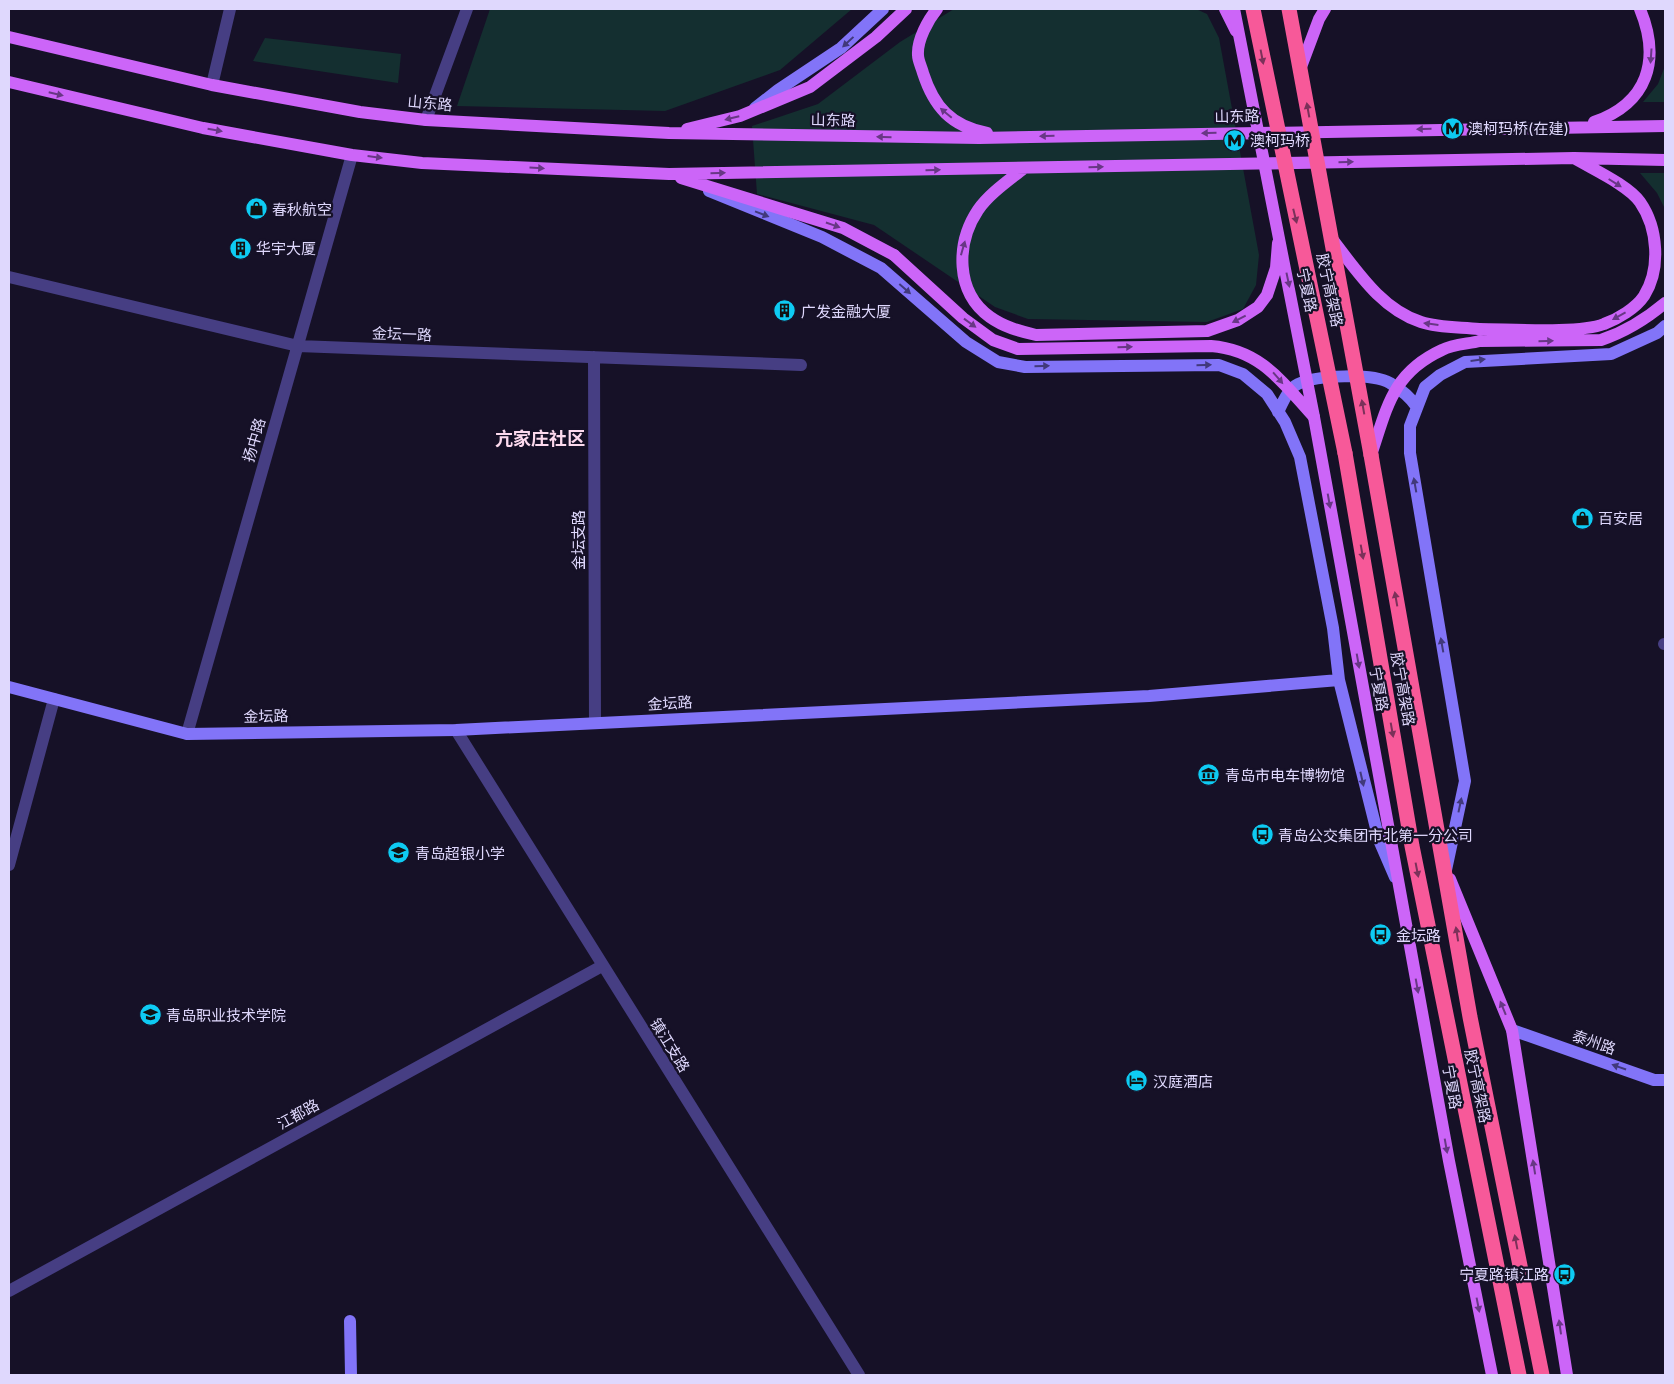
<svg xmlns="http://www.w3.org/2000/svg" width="1674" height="1384" viewBox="0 0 1674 1384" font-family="Inter,'Noto Sans SC',sans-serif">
  <rect width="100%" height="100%" fill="#161127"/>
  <!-- green -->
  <path fill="#142f30" d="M490,9H852L780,70L665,111L457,106Z
    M954,9H1196L1207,14L1219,38L1259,255L1256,285L1243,309L1207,322L1028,319L995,307L874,225L757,194L752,126L818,104L900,42Z
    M265,38L401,54L398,83L253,61Z
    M1665,66V102H1643L1658,84Z
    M1640,173H1665V209L1657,193Z"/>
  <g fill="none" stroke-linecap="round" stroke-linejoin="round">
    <!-- street -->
    <path stroke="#463e83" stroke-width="12" d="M212,85L230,9
      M426,120L467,9
      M9,277L298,346L801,365
      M594,357L595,723
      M1664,644H1665
      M456,730L859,1375
      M187,734L352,155
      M9,865L54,699
      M9,1291L602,966"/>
    <!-- secondary -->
    <path stroke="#8274f8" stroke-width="12" d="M755,108L778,90L841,48L883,9
      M709,191L822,237L881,268L966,342L998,362L1025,367L1219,365L1243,374L1267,394L1285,422L1300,457L1333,628L1339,680L1379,840L1395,877
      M1278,412C1283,402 1288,389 1298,384C1317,375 1372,373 1390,383C1400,389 1410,397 1416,406
      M9,687L187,734L456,730L1149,696L1339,680
      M1446,870L1465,781L1410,453V426L1425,387L1440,375L1465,362L1611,354L1657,333L1665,326
      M1512,1030L1654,1080H1665
      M350,1321L351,1375"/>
    <!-- primary -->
    <path stroke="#cc65f8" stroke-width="12" d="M937,9C928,20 917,40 918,55C918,61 922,68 923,73C934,107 951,126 987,133
      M1225,9L1236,31
      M9,37L212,85L360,112L426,120L669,133L979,138L1665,126
      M9,82L203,128L352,155L422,163L669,174L1574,158L1665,160
      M1594,122C1648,103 1661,60 1640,9
      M687,129L740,116L810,87L876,37L906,9
      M1023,169C1008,181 989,194 978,210C956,243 955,292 990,317C1004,327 1019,331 1036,335L1207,331L1238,320L1258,307L1267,295L1276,268L1278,243
      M681,178L843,228L894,255
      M1479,329C1510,329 1578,334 1604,324C1618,319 1636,308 1644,296C1661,269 1658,228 1640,202C1628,185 1592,169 1574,158
      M1480,341L1601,340C1625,332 1646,319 1665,303
      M1314,417L1449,1161L1492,1375
      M1450,879L1512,1030L1567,1375"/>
    <!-- highway -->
    <path stroke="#f75999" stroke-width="15" d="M1345,453L1412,846L1519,1375
      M1371,455L1470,1017L1542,1375"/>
    <!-- primary-bridge -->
    <path stroke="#cc65f8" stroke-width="12" d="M1234,9L1314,417
      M1301,67L1319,19L1325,9
      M1332,239C1357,271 1381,309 1421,322C1439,328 1461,327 1479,329
      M894,255L963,318L993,340L1018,349L1211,346C1261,350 1282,382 1314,417
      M1371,455C1387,408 1392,373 1442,350C1453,344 1468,344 1480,341"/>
    <!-- highway-bridge -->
    <path stroke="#f75999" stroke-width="15" d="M1253,9L1345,453
      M1289,9L1371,455"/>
  </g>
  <!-- one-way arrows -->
  <defs><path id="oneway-solid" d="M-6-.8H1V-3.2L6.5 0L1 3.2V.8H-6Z" transform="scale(1.25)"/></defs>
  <g fill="#41397b">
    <use href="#oneway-solid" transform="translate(848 42) rotate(137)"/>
    <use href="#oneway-solid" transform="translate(762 214) rotate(21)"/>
    <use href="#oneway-solid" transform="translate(905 289) rotate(41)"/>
    <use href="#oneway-solid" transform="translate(1478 360) rotate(-7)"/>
    <use href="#oneway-solid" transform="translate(1204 365) rotate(-1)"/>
    <use href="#oneway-solid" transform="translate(1042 366) rotate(-1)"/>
    <use href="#oneway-solid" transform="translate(1415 485) rotate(-100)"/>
    <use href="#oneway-solid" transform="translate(1442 645) rotate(-100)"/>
    <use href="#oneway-solid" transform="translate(1362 779) rotate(77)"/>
    <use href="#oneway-solid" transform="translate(1460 805) rotate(-78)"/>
    <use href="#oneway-solid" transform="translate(1619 1067) rotate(-161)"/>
  </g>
  <g fill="#683785">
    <use href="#oneway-solid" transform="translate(1651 56) rotate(94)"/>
    <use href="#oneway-solid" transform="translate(56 94) rotate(13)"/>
    <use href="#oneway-solid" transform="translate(946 113) rotate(-140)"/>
    <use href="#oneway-solid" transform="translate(732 118) rotate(166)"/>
    <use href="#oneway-solid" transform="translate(1424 129) rotate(179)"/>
    <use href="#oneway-solid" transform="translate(215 130) rotate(10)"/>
    <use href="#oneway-solid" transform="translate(1209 133) rotate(179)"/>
    <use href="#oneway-solid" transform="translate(1047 136) rotate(179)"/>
    <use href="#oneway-solid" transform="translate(884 137) rotate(-179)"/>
    <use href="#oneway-solid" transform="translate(375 157) rotate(7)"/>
    <use href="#oneway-solid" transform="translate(1346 162) rotate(-1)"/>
    <use href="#oneway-solid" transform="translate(1096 167) rotate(-1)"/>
    <use href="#oneway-solid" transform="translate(537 168) rotate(3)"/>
    <use href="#oneway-solid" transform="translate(933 170) rotate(-1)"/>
    <use href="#oneway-solid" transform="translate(718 173) rotate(-1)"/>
    <use href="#oneway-solid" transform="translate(1615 183) rotate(32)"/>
    <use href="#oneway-solid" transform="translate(833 225) rotate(19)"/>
    <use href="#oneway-solid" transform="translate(963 248) rotate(-74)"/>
    <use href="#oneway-solid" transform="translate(1288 280) rotate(78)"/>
    <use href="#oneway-solid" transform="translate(1619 316) rotate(151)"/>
    <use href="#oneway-solid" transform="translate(1239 319) rotate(153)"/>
    <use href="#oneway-solid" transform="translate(970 323) rotate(36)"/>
    <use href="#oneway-solid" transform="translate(1431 324) rotate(-173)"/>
    <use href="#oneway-solid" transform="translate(1546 341) rotate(-1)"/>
    <use href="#oneway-solid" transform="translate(1125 347) rotate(-1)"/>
    <use href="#oneway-solid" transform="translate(1278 378) rotate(49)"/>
    <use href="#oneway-solid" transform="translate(1329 501) rotate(80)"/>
    <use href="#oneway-solid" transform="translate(1358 661) rotate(80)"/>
    <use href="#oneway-solid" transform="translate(1417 986) rotate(80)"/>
    <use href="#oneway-solid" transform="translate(1503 1008) rotate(-112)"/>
    <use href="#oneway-solid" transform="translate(1446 1146) rotate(80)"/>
    <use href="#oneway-solid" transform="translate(1534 1167) rotate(-99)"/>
    <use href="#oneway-solid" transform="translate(1478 1305) rotate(79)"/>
    <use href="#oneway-solid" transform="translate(1560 1327) rotate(-98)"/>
  </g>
  <g fill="#7b315a">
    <use href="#oneway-solid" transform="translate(1262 57) rotate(79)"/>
    <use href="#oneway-solid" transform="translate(1308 110) rotate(-100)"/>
    <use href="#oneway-solid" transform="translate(1295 216) rotate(76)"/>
    <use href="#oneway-solid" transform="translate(1363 407) rotate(-100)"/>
    <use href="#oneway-solid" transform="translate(1362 552) rotate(80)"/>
    <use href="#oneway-solid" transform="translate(1396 599) rotate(-100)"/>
    <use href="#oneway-solid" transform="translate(1392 730) rotate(80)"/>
    <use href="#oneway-solid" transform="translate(1417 870) rotate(79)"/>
    <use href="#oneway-solid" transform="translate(1457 934) rotate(-99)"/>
    <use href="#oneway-solid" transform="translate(1516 1242) rotate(-101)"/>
  </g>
  <!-- icons -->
  <defs>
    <symbol id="metro-disc" viewBox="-11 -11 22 22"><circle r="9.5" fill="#0ecbf3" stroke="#161127"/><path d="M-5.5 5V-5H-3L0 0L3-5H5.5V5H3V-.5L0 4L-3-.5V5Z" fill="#111"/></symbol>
    <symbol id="shop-disc" viewBox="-11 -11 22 22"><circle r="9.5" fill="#0ecbf3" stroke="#161127"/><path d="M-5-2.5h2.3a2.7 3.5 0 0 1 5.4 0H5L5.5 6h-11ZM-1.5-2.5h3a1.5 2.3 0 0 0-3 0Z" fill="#111"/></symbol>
    <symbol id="building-disc" viewBox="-11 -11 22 22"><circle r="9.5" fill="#0ecbf3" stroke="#161127"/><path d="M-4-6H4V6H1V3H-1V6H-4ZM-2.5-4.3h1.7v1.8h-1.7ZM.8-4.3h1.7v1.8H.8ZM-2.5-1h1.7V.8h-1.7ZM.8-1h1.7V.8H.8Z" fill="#111"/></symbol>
    <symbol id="museum-disc" viewBox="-11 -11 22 22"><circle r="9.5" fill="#0ecbf3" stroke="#161127"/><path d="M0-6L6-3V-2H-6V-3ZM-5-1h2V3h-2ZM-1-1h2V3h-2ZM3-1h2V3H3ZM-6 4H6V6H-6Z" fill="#111"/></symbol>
    <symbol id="bus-disc" viewBox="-11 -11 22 22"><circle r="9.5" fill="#0ecbf3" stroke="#161127"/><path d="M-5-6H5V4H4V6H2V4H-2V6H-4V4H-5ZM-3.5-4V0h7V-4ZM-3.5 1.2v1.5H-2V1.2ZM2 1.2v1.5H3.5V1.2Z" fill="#111"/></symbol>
    <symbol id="school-disc" viewBox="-11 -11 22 22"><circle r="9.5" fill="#0ecbf3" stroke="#161127"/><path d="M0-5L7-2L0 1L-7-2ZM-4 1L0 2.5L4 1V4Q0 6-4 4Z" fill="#111"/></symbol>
    <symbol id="hotel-disc" viewBox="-11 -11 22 22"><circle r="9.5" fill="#0ecbf3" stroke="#161127"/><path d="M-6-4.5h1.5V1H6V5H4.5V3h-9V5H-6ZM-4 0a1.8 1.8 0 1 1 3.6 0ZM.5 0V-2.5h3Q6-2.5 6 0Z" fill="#111"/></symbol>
  </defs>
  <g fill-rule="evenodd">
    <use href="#metro-disc" x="1440" y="116" width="25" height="25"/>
    <use href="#metro-disc" x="1222" y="128" width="25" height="25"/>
    <use href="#shop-disc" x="244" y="196" width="25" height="25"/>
    <use href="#building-disc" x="228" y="236" width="25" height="25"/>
    <use href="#building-disc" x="772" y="298" width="25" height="25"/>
    <use href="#shop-disc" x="1570" y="506" width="25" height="25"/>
    <use href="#museum-disc" x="1196" y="762" width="25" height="25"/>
    <use href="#bus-disc" x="1250" y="822" width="25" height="25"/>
    <use href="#school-disc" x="386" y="840" width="25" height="25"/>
    <use href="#bus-disc" x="1368" y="922" width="25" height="25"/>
    <use href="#school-disc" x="138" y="1002" width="25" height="25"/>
    <use href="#hotel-disc" x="1124" y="1068" width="25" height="25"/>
    <use href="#bus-disc" x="1552" y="1262" width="25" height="25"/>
  </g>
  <g text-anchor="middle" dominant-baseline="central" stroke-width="4.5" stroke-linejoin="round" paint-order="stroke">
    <!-- street labels -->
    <g font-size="15" fill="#dfd8fd" stroke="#161127">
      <text transform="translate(430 103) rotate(5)">山东路</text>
      <text transform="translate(1237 116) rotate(-1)">山东路</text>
      <text transform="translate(833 120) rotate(1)">山东路</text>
      <text transform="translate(1307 290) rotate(78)">宁夏路</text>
      <text transform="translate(1330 290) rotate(78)">胶宁高架路</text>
      <text transform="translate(402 334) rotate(2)">金坛一路</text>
      <text transform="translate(254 440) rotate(-74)">扬中路</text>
      <text transform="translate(578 540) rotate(-90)">金坛支路</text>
      <text transform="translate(1379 689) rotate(80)">宁夏路</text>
      <text transform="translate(1403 689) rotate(80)">胶宁高架路</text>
      <text transform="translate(670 703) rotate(-3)">金坛路</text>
      <text transform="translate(266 716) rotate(-1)">金坛路</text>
      <text transform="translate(1594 1042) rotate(19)">泰州路</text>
      <text transform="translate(670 1045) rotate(58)">镇江支路</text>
      <text transform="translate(1478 1086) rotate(78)">胶宁高架路</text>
      <text transform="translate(1452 1087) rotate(80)">宁夏路</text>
      <text transform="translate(298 1114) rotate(-29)">江都路</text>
    </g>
    <!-- poi labels -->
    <g font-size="15" fill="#dfd8fd" stroke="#161127" text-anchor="start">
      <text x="1468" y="128">澳柯玛桥(在建)</text>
      <text x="1250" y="140">澳柯玛桥</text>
      <text x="272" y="209">春秋航空</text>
      <text x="256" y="248">华宇大厦</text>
      <text x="801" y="311">广发金融大厦</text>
      <text x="1598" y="518">百安居</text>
      <text x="1225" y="775">青岛市电车博物馆</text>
      <text x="1278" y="835">青岛公交集团市北第一分公司</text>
      <text x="415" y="853">青岛超银小学</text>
      <text x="1396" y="935">金坛路</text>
      <text x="166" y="1015">青岛职业技术学院</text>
      <text x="1153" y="1081">汉庭酒店</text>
      <text x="1549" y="1274" text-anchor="end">宁夏路镇江路</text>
    </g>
    <!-- quarter labels -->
    <g font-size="18" font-weight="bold" fill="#fddaee" stroke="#161127">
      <text x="540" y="438">亢家庄社区</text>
    </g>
  </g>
  <!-- border -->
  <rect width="1674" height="1384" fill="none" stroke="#dfd8fd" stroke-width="20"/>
</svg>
